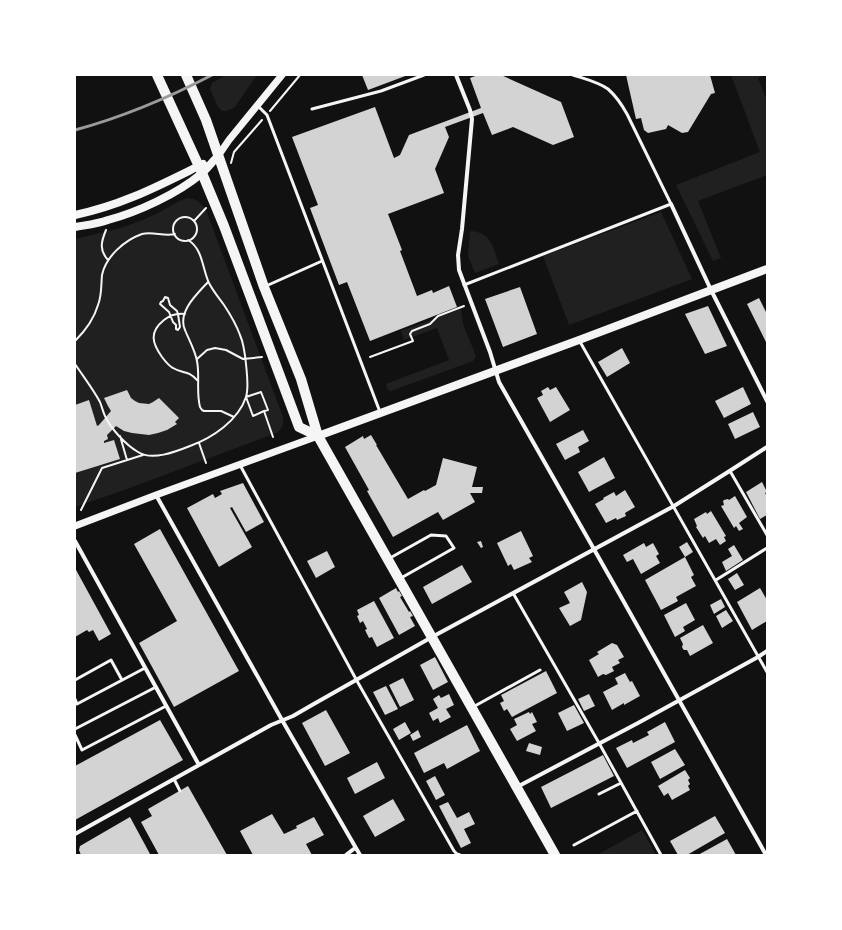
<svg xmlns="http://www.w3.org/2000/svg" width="842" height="930" viewBox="0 0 842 930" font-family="Spectral,serif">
  <rect width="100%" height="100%" fill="#111"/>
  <!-- green -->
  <path fill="#202020" d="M226,75H257L234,108L227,111H222L218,107L210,89L212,83Z
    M731,75H764L758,78L767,101V175L698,201L721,258L713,261L676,185L760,152Z
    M188,198C197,199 202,204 206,210L283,417C284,424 282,430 276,433L130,488L75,507V239L121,228L145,219L160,212L181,200Z
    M661,212L692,279L569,325L543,256Z
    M470,231C491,232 493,247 499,264L475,273L468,256Z
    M461,309L463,324L476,356L473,361L391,391L388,390L386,384L449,360L437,328L404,340L401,331Z
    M642,830L656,855H597Z"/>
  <!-- building -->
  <path fill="#d3d3d3" d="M362,75H408L368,90Z
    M478,75H501L561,102L574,137L553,145L513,127L492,135L483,113L445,127L449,137L435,169L444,193L388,214L402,250L400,251L417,296L432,290L433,293L449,286L457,307L370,341L347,282L339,285L310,208L318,205L292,137L375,107L394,158L400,155L409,135L481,108L470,78Z
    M626,75H710L715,93L711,94L688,132L682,133L668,125L666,129L648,133L644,130L641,118L636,119Z
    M520,287L537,334L503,347L485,299Z
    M759,298L767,314V344L747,304Z
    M708,306L727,346L705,354L685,314Z
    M622,348L630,363L607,377L598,362Z
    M548,387L550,390L556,387L570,410L550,422L537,398L543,395L541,391Z
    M743,387L751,404L724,418L715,401Z
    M127,390L131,398L135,401L139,403L149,404L153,402L159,398L179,418L175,422L177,424L167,430L158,433L149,435L132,433L124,431L116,426L107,435L108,439L104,441V443L114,440L120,459L75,473V405L89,400L97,426L99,425L111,411L108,406L104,398Z
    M753,412L760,427L735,439L728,424Z
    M583,430L589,441L578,447L580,452L565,460L556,444Z
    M371,435L377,445H376L408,499L424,490L425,491L436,485L443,458L477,467L472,487H483L482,493H470L475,502L443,520L438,512L393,537L367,491L369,490L345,447L363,436L364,439Z
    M604,457L615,478L589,492L578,472Z
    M762,482L767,492L765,493L767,496V515L760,519L746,492Z
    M243,483L264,522L246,532L232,507L230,508L252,547L219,567L187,508L213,494L215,498L222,494L220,491Z
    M625,490L635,507L625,513L626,516L617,520L616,518L606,523L595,504L604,499L603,498L614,492L616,496Z
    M735,496L747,517L739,523L743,529L739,531L736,526L734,528L721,506L724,505L723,501L724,500L728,499L729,500Z
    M711,511L726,536L724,537L726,541L720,545L716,539L709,543L705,536L703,538L696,527L697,526L694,519L706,512L707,514Z
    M160,529L239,671L174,707L139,643L177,621L134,544Z
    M521,531L533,556L529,558L532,562L514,570L511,564L508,566L497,543Z
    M481,541L483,547L481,548L477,542Z
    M687,542L693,552L685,557L679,547Z
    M644,543L646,547L653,543L659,554L656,556L660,563L641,574L633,559L627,562L623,555Z
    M734,545L743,560L726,571L722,562L732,556L728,549Z
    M327,551L335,567L316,578L307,561Z
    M685,557L694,575L691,577L696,586L676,597L678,601L661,610L645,580Z
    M462,565L472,582L432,604L423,587Z
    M75,568L111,634L99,641L93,630L89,632L87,630L75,637Z
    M737,573L744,585L735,590L728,579Z
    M582,582L587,592L581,620L570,626L559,608L570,603L564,592Z
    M396,588L398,592L399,591L402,596L400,597L409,612L410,611L413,616L410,617L415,626L399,635L379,598Z
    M760,588L767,600V621L752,630L737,602Z
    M721,599L725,607L714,614L710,605Z
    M374,601L394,638L377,647L372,637L369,638L365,630L367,629L363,621L360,623L357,616L359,615L357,610Z
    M686,603L695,620L683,627L685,631L675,637L664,615Z
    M726,610L733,621L722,628L716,616Z
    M703,625L713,643L690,656L687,650H684L683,649L682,647L683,644L680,638Z
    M612,643L617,645L624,657L618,660L620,663L612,667L614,671L606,675L603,674L598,677L589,660L599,654L597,652Z
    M435,657L448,682L433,690L420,665Z
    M546,671L557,693L512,717L507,709L504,711L500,703L504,701L501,695Z
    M625,673L630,682L632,681L640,696L624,705V703L612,710L603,692L618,684L615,678Z
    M403,678L414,700L400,707L389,685Z
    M386,686L398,709L385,715L373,692Z
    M449,694L454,705L446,709L451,717L440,723L438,718L433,721L429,713L438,708L433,699L439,695L441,698Z
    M589,694L595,706L584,711L578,699Z
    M574,705L584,723L567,731L558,713Z
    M326,710L350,753L325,766L302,723Z
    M529,712L530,714L532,712L537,722L532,724L536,731L517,741L510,729L517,725L514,719Z
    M160,720L183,760L75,820V766Z
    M405,722L411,733L399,740L393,729Z
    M665,722L675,742L627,768L616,748L632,740L633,743L649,735L647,732Z
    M467,725L480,751L447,769L444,763L424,773L414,753Z
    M418,730L421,737L413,741L410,735Z
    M529,743L542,747L540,755L526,751Z
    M675,749L685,765L660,779L651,762Z
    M603,755L614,776L551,808L541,787Z
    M377,762L385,778L355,794L347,778Z
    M685,770L690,778L688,780L690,784L688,786L690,790L672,800L668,793L664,796L658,786Z
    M435,776L445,795L436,800L426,781Z
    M188,786L227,855H159L141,822L152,816L148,809Z
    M393,799L405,820L375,837L363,816Z
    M448,802L457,818L469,812L475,824L464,829L471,843L461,848L439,806Z
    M272,814L284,834L297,828L296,826L314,817L324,835L306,844L312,855H253L240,831Z
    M715,816L725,833L687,855H678L670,841Z
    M130,817L150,854L148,855H81L79,850L80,846Z
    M727,839L736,855H698Z"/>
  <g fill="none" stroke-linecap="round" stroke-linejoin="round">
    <!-- path -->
    <path stroke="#f5f5f5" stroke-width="2" d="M270,111L300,75
      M231,163L234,152L262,120
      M173 229a12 12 0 1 1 24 0a12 12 0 1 1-24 0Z
      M194,221L206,208
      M106,230C101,242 99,250 108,260
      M208,282C197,294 177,312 185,330C189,340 195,350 197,361C200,376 196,392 200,407L202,410L204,411H221L234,417
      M165,297L168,298L170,305L177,311L178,314L180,327L178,330L176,329V325L173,322L169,312L160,304L161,302L163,301Z
      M185,314C177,313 170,315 164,320C149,332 152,343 162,357C165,361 169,366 173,368C183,374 188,370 197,380
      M75,341C85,331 94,319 98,305C102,295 101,285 102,275C106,256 125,240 142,234C153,231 164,237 175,234
      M370,357L413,341L410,334L412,331L430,324L438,316L464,306
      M197,359L207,350L215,348L226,350L243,359L262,357
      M75,364C83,376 93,389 100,402C102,407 103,412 105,416C111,429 126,445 138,452C152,461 175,452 190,446C212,438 238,421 246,397C249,387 247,375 246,364C245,354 244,344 240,335C236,324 230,314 224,305C219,298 213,291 209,283C202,268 203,249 188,240
      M264,411L268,410L261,392L246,397L253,416L264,411L273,437
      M120,436L127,460
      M199,443L206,463
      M81,510L102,468L143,455"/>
    <!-- service -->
    <path stroke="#f5f5f5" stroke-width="3" d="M258,106L267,115L380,412
      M312,109L381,91L424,75
      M464,285L671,204L627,114C622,105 616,96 608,89C598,82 585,79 573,75
      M266,286L322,261
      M579,340L655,474L767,672
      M240,465L357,681L454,851L457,854L460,855
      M730,471L767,535
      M390,558L431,535L446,536L454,548L401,578
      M716,580L767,548
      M513,593L599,743L661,855
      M75,680L111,660L122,680
      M75,699L77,704L145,668
      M473,707L540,670
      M75,729L156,687
      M75,735L82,750L166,706
      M174,779L180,791
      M599,794L621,783
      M574,845L637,811"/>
    <!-- minor -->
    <path stroke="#f5f5f5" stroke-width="4" d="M456,75L470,110L472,119L462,229L458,255L459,270L490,352L499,382L620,595L766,855
      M671,204L711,290L767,401
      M156,495L282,720L360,855
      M75,541L199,765
      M517,787L638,723L758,657L767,651
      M75,834L271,725L293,716L312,705L432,637L674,506L728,472L767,447
      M346,855L355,848"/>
    <!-- tertiary -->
    <path stroke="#f5f5f5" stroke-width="7" d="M218,156L229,140L282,75
      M75,526L156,495L318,436"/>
    <!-- secondary -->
    <path stroke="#f5f5f5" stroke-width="8" d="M75,215C123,205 160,185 203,164
      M75,227C86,225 97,224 108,220C138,212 177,194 201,174C207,169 212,162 218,156
      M318,436L579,340L767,269"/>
    <!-- primary -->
    <path stroke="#f5f5f5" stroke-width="10" d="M157,75L202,173L224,226L299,427L318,436
      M186,75L206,120L264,287L301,379L318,436L555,855"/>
    <!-- rail -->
    <path stroke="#9a9a9a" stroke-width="3" d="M75,130C123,117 168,98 212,75"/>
  </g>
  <!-- border -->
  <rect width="842" height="930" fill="none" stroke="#ffffff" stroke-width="152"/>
</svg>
